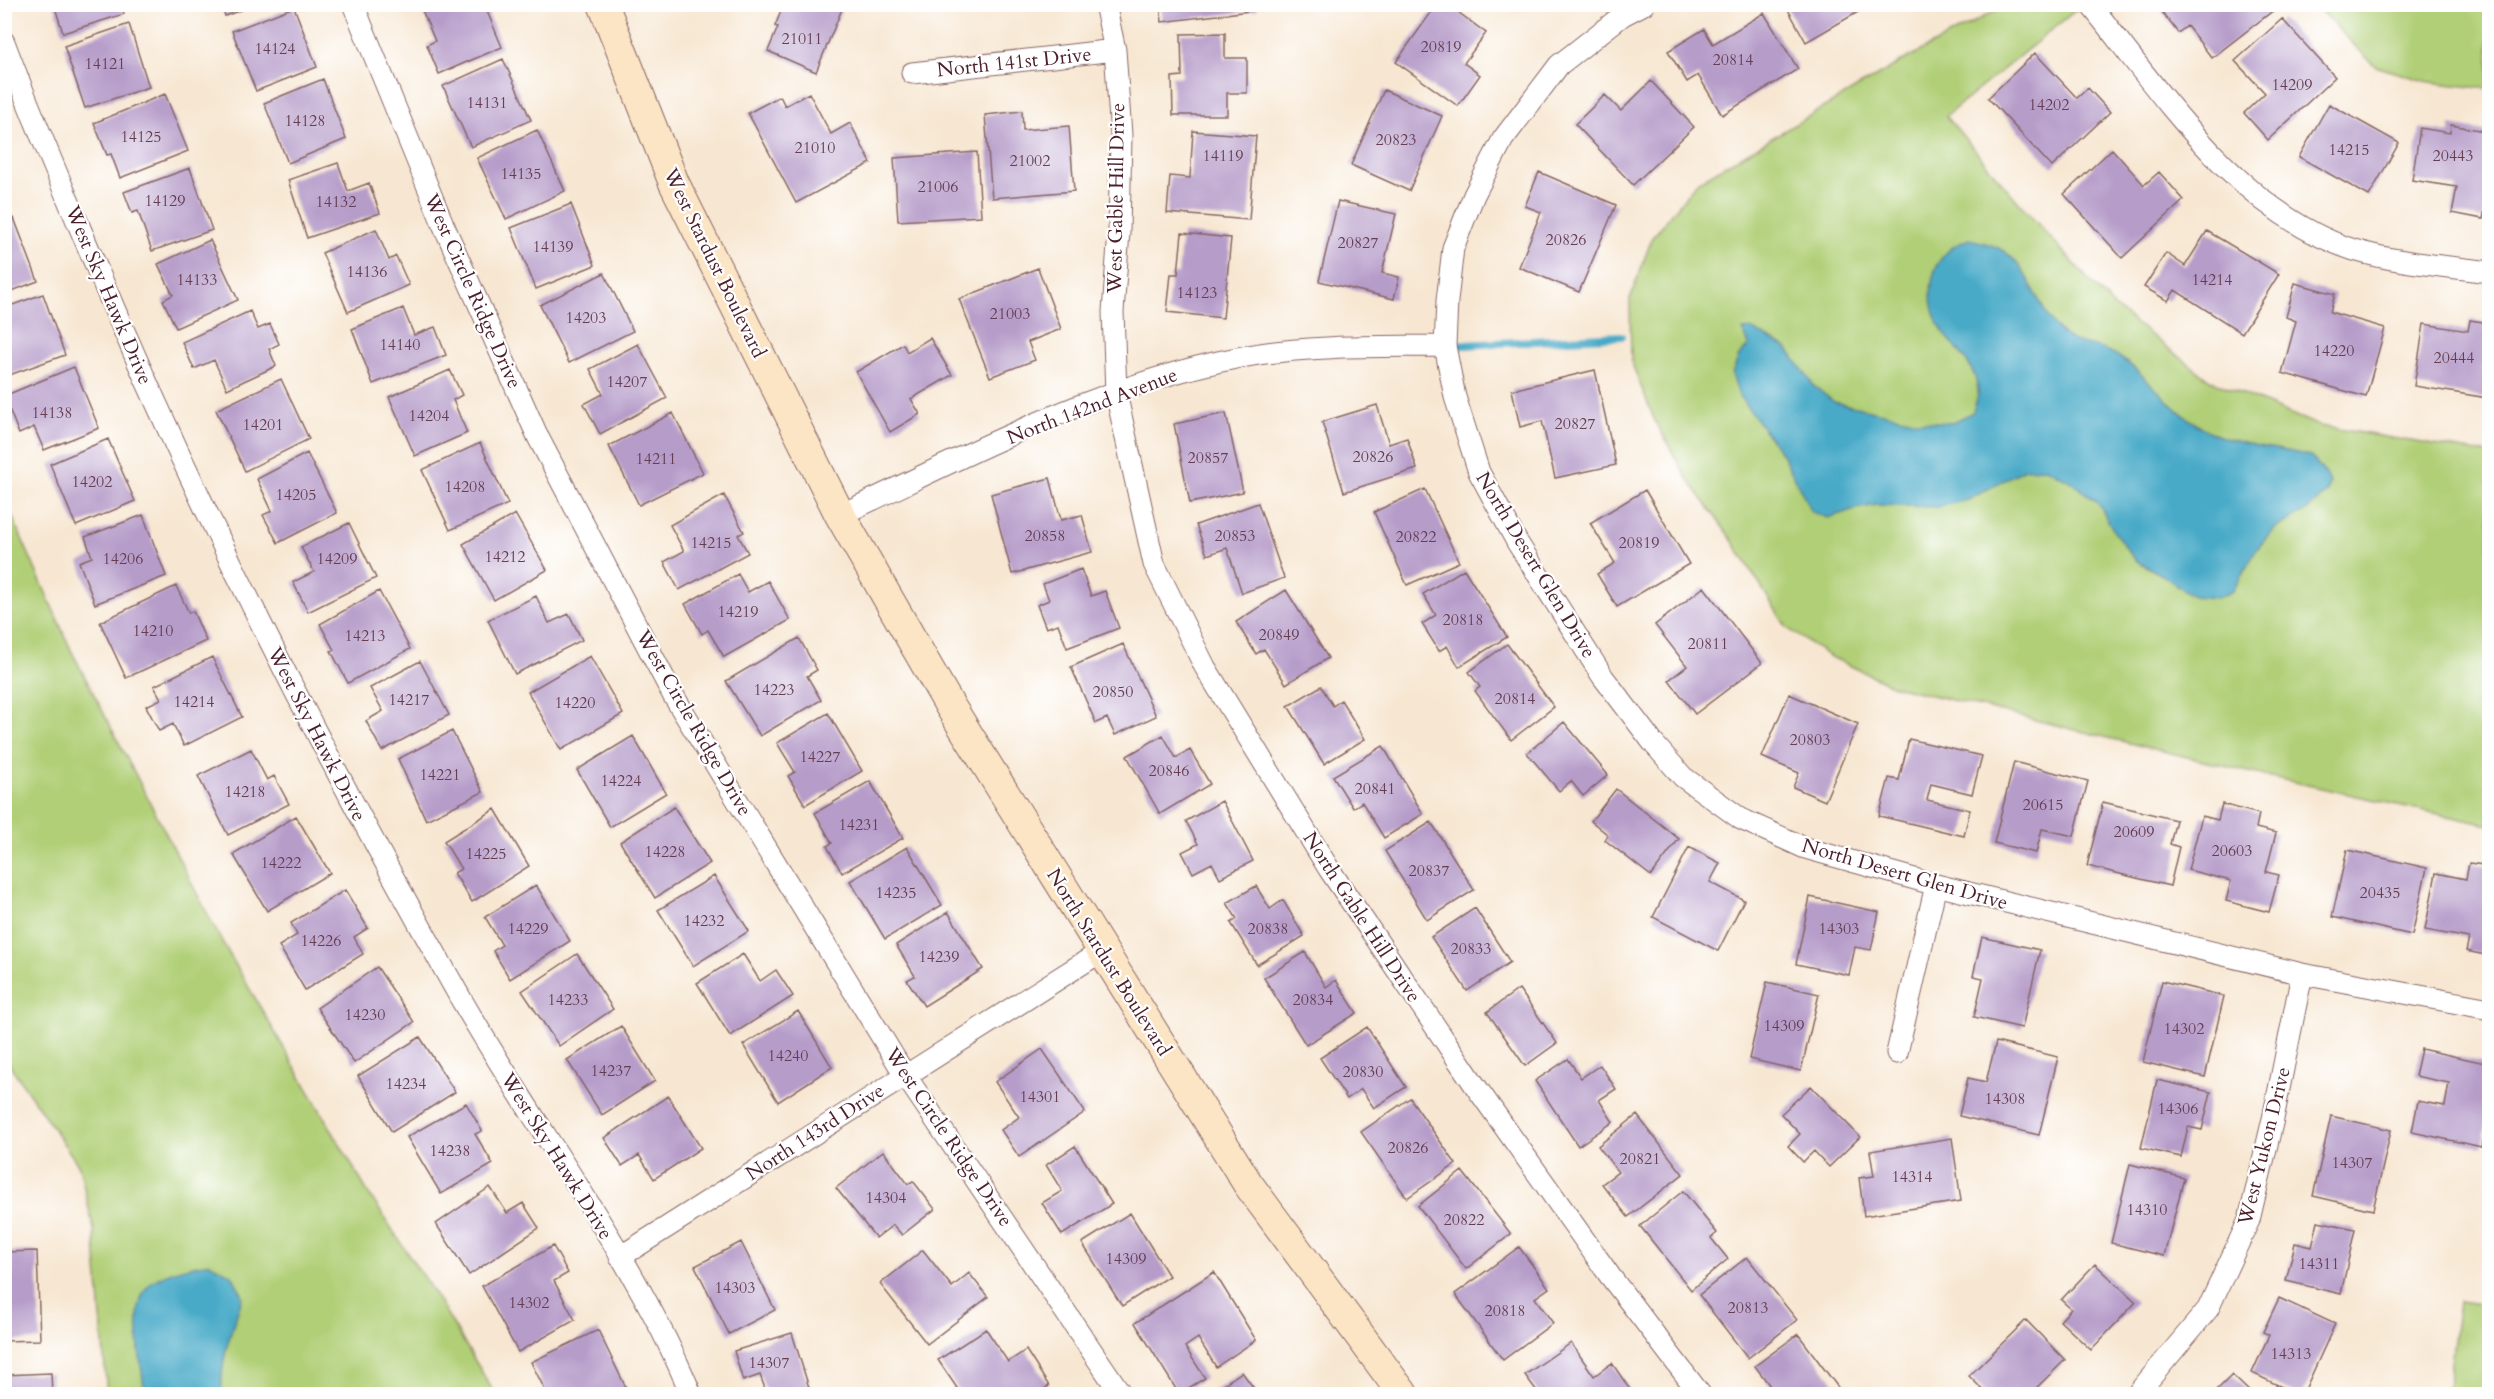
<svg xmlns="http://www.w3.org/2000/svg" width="2494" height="1399" viewBox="0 0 2494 1399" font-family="Cardo,serif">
  <rect width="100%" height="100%" fill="#fff"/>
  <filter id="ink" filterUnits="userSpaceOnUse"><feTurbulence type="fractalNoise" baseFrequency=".0167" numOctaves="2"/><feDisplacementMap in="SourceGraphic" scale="12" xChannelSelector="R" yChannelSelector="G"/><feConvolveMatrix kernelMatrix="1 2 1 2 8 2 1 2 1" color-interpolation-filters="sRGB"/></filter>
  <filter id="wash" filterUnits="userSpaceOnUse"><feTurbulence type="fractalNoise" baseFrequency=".008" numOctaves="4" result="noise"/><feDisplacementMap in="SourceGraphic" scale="24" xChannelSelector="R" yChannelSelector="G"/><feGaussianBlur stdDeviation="1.35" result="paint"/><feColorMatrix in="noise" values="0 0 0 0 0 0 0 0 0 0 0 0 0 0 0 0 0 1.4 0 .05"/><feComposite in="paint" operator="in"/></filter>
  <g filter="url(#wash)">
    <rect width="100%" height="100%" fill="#f7e7d2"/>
    <!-- green -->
    <path fill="#b0cf76" stroke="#7d7750" stroke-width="1.5" d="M2006,5H2082L1946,116L2026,211L2114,307L2210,380L2319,426L2489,454V825L2253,773L1894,686L1829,656L1787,628L1730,537L1687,478L1654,419L1631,361L1630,299L1652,238L1697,182L1904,60Z
      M2315,5H2489V89L2429,82L2375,66Z
      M4,498L71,650L220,938L367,1191L439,1301L495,1394H107L94,1230L79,1166L5,1058Z
      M2459,1302L2489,1306V1394H2447Z"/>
    <!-- water -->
    <path fill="#49aac8" stroke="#4a647a" stroke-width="1.5" d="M1969,239C1978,241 1987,243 1996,247C2029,261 2035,305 2058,330C2074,347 2098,344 2116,355C2150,376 2172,413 2208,431C2234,445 2280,448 2310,456L2321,468L2329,482L2327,493L2306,511L2274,529L2257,549L2233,591L2217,598L2193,596L2162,575L2135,560L2115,533L2098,503L2072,482L2046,468L2024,469L1968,500L1937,507L1877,505L1855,509L1828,518L1812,512L1782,454L1739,396L1732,374L1739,356L1749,345L1743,330L1751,329L1787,348L1814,386L1834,402L1918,421L1951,423L1973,412C1974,406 1979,397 1978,390C1974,347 1920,336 1933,277C1938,256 1951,246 1969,239Z
      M209,1263L232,1275L243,1296C233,1327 219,1361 222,1394H145C142,1368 128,1305 149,1285C162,1272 191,1266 209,1263Z"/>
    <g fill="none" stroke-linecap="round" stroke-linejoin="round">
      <!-- stream -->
      <path stroke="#49aac8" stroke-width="8" d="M1447,346L1621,336"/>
    </g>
    <g id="blocks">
      <!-- building -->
      <path fill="#b69cc9" d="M54,4H121L124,14L63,33Z
        M221,4H254L255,5L225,16Z
        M434,4H484L502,47L439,74L427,45L435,41L422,10Z
        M784,4H844L816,72L768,51L778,27L775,26Z
        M1160,4H1256L1257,10L1162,22Z
        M1437,4H1447L1486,33L1464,63L1480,75L1458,106L1396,62Z
        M1785,4H1872L1806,42Z
        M2156,4H2271L2275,9L2212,58L2187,26L2178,33Z
        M294,7L317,67L256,91L232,31Z
        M1764,13L1798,69L1722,115L1698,75L1687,82L1668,51L1704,29L1713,44Z
        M2282,19L2335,77L2268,140L2244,113L2265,93L2235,61Z
        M129,24L149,87L85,108L64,46Z
        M1225,33V58H1247V93H1227V115H1173L1172,77L1182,76L1181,34Z
        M2035,53L2077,98L2088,88L2110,112L2052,167L1988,98Z
        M503,59L531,120L471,147L443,86Z
        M323,79L346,139L288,163L264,103Z
        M1651,81L1694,127L1633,185L1575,124L1605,95L1621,111Z
        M1384,90L1442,116L1409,191L1351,165Z
        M809,93L831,134L850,123L871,163L796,203L748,113L780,96L785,106Z
        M165,94L188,151L120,178L111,154L107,155L94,123Z
        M2329,104L2399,143L2369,196L2299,157Z
        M1022,111L1023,130L1069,126L1074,191L992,198L985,115Z
        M2451,125L2490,132V184L2483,219L2452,213L2457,187L2412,180L2420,128L2450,133Z
        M537,130L565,191L506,219L477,158Z
        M1193,131L1256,136L1249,220L1167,213L1170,176L1190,178Z
        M2112,149L2144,185L2159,172L2184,200L2122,258L2064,194Z
        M977,152L981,216L898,221L894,158Z
        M338,163L348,191L369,183L380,213L307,238L288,180Z
        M190,168L212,230L152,251L138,211L132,213L124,192Z
        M1539,172L1616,205L1579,292L1519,267L1541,212L1525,206Z
        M1338,201L1396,214L1382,273L1399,277L1394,299L1319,281Z
        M571,204L595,265L536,289L511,228Z
        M14,218L38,281L4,294V222Z
        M376,229L389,260L396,256L409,285L348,312L322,253Z
        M2207,231L2279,274L2242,333L2175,290L2168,301L2144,287L2166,253L2185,266Z
        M1182,233L1231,238L1223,318L1167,312L1171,274H1178Z
        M210,240L238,300L176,328L163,300L173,295L158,264Z
        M1038,268L1061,329L1028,342L1035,360L990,377L959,299Z
        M604,273L633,331L569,363L540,305Z
        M2295,283L2335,294L2330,312L2385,328L2366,397L2282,373L2296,321L2286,317Z
        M43,294L65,355L4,377V308Z
        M403,308L414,335L435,327L446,355L373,384L352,329Z
        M250,311L258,329L270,324L279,344L269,349L276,366L227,389L214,360L194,369L182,342Z
        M2470,320L2490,323L2488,398L2414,386L2424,324L2468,331Z
        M930,338L952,375L911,399L920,414L890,432L856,372L903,344L907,352Z
        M638,344L667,398L600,434L584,404L603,394L590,369Z
        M74,367L99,428L44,450L34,427L19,434L4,396Z
        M450,370L462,395L453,400L467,433L415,456L389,397Z
        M1595,370L1616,465L1555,478L1542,421L1520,427L1512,390Z
        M281,379L309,439L245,471L216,410Z
        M1377,405L1389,444L1407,438L1417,469L1344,492L1322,422Z
        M673,413L703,473L639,505L609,446Z
        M1226,413L1243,492L1190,503L1174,424Z
        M108,439L135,501L76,526L50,464Z
        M480,443L508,504L450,530L422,470Z
        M307,453L337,513L278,543L263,515L272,511L257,479Z
        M1050,478L1061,520L1082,515L1092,552L1012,574L991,494Z
        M1425,489L1459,562L1407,585L1374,512Z
        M1645,490L1689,564L1617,607L1597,574L1615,563L1590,523Z
        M724,495L744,532L738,535L748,553L679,590L664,562L684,551L670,525Z
        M1258,503L1284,578L1242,593L1227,548L1207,555L1196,525Z
        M515,514L547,570L494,600L463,544Z
        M143,515L166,576L95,604L79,562L92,557L85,537Z
        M349,523L376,578L308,612L293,582L314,572L301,547Z
        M1081,569L1091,596L1105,591L1119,628L1067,648L1058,624L1046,628L1037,605L1049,600L1043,584Z
        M1464,569L1507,637L1459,667L1447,646L1439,651L1422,624L1436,615L1423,594Z
        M738,574L748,592L768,581L790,620L724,657L708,630L702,634L685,604Z
        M176,586L189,613L193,611L206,641L126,678L100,622Z
        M1704,587L1762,663L1695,714L1669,680L1687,666L1655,625Z
        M1286,590L1328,658L1286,684L1264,649L1256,654L1236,622Z
        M379,591L410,649L348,683L331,651L334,650L320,624Z
        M536,596L549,623L569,614L582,640L515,674L488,620Z
        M799,638L817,670L807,676L821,700L760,736L726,681Z
        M1123,644L1156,716L1115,735L1107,718L1096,723L1071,667Z
        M1507,644L1554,707L1511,740L1475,691L1480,687L1469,672Z
        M590,656L623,714L561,750L528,692Z
        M212,657L242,717L184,746L173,724L159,731L146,706L161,699L154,686Z
        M420,661L449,715L382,751L366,721L383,711L370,688Z
        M1321,686L1333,706L1341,700L1365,739L1324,764L1288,706Z
        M1789,694L1858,724L1825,801L1793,787L1799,773L1762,757Z
        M828,713L862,771L805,805L788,776L795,772L777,743Z
        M1564,722L1608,775L1583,796L1571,781L1559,791L1527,753Z
        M452,731L483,792L426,820L398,759Z
        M1163,735L1176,758L1190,750L1210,784L1160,814L1127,756Z
        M633,736L666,793L610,827L577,770Z
        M1909,739L1982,756L1972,794L1931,784L1927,800L1970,810L1964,836L1879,816L1889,778L1899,780Z
        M1383,746L1423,814L1384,838L1362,802L1353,808L1333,776Z
        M251,749L267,780L274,776L289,804L228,835L198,776Z
        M2014,762L2088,781L2074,836L2042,829L2036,853L1994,843Z
        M870,781L903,838L842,873L827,846L832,843L815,813Z
        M1616,789L1679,839L1651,876L1605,840L1608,835L1591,821Z
        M1222,801L1253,861L1220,878L1212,863L1193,873L1182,852L1198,844L1186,821Z
        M2103,802L2176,820L2170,844L2179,847L2170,886L2087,866Z
        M2222,804L2259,814L2256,828L2276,833L2266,872L2279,875L2269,912L2226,901L2231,881L2188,870L2202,816L2218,820Z
        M674,807L710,863L655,898L620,842Z
        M495,809L529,866L472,902L454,873L461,869L444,841Z
        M296,816L330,873L267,911L233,854Z
        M1431,822L1474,890L1427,920L1385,851Z
        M907,847L942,905L885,939L850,881Z
        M1689,847L1720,863L1710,882L1744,900L1718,951L1653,917Z
        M2347,850L2427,868L2412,935L2332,917Z
        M2469,863L2490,866V956L2466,951L2469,938L2425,930L2436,873L2466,879Z
        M714,876L749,931L693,966L658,910Z
        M536,885L570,941L510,979L493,951L502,945L485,917Z
        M1256,886L1270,909L1283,900L1304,936L1257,965L1231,923L1237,919L1227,903Z
        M345,890L368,928L354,937L363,954L305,990L279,946L297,935L291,923Z
        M1810,897L1879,912L1871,950L1855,947L1849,975L1796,964Z
        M1475,908L1510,962L1467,991L1431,937Z
        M948,912L983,969L924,1006L907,980L915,976L896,945Z
        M1982,937L2040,950L2022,1028L1974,1017L1983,978L1973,976Z
        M1305,952L1326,987L1336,980L1357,1013L1306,1045L1264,978Z
        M577,954L613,1009L559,1046L522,991Z
        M743,954L760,981L776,970L793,996L730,1036L697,983Z
        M377,967L414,1022L354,1063L317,1008Z
        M2162,981L2224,996L2205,1077L2143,1062Z
        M1767,982L1819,994L1801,1071L1749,1059Z
        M1519,989L1557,1043L1525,1066L1487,1012Z
        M798,1011L832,1067L778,1102L743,1045Z
        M621,1026L655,1081L602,1115L567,1060Z
        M1367,1027L1406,1087L1374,1108L1361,1089L1347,1099L1320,1058Z
        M420,1037L455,1092L392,1132L358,1076Z
        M1996,1042L2058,1057L2039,1135L1959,1116L1968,1078L1986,1082Z
        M1042,1049L1085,1112L1019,1157L1001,1130L1019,1117L995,1082Z
        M2421,1049L2490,1064V1110L2482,1147L2412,1132L2418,1101L2445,1106L2449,1083L2415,1076Z
        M1568,1059L1581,1078L1600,1065L1616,1089L1599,1100L1613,1122L1578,1146L1535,1081Z
        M2157,1080L2211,1092L2202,1130L2188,1127L2181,1157L2141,1148Z
        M1811,1086L1860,1137L1829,1167L1814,1151L1803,1162L1788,1146L1800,1134L1781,1114Z
        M668,1096L701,1148L654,1179L639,1155L622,1166L604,1138Z
        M1410,1098L1456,1164L1407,1198L1361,1132Z
        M466,1103L482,1131L475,1134L493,1164L441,1194L407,1137Z
        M1637,1115L1683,1174L1628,1217L1602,1184L1618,1172L1598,1146Z
        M2331,1116L2391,1130L2373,1210L2313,1196Z
        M1952,1138L1961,1201L1864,1216L1859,1178L1874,1176L1870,1151Z
        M1075,1146L1112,1204L1062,1235L1042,1203L1062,1191L1046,1165Z
        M883,1151L908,1184L913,1181L935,1209L902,1235L893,1225L876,1238L836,1188Z
        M2130,1164L2184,1178L2164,1256L2111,1243Z
        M1462,1171L1511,1234L1466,1269L1418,1206Z
        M490,1187L507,1213L523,1203L539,1228L469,1275L436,1224Z
        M1683,1191L1717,1233L1711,1238L1728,1259L1691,1290L1640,1226Z
        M1130,1213L1169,1276L1122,1306L1082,1243Z
        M2318,1221L2355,1229L2341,1294L2286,1281L2295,1243L2312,1247Z
        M741,1242L775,1310L729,1334L695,1266Z
        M553,1246L568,1273L554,1281L575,1320L518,1352L482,1286Z
        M1519,1247L1549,1288L1535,1298L1553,1323L1503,1360L1455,1294Z
        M923,1250L952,1287L969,1273L988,1297L927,1344L880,1284Z
        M37,1251L40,1340L4,1341V1252Z
        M1747,1257L1797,1320L1748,1358L1699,1295Z
        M2095,1264L2136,1302L2091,1350L2060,1321L2071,1309L2061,1300Z
        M1214,1272L1256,1340L1216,1367L1198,1338L1185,1347L1205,1378L1179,1394L1135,1323Z
        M2279,1298L2335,1324L2303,1394H2297L2252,1373L2269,1335L2263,1332Z
        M2026,1320L2065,1360L2030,1394H1987L1969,1376Z
        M986,1329L1008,1362L1026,1350L1049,1386L1036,1394H961L938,1360Z
        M598,1330L629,1394H547L531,1362Z
        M792,1333L811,1394H767L760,1375L743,1381L734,1351Z
        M1798,1334L1843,1394H1776L1755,1366Z
        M1571,1343L1594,1376L1612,1363L1631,1391L1627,1394H1539L1525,1375Z
        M1242,1372L1258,1394H1209Z
        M51,1373L52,1394H4V1375Z
        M2232,1375L2252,1394H2213Z"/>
    </g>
  </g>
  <g filter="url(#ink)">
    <use href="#blocks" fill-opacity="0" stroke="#876565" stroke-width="1.5"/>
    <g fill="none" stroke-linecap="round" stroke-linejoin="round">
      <defs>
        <path id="street" d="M353,4L443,224L538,437L673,695L905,1075L1121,1394
          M1105,4L1115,50L1121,135L1119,232L1113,312L1116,393L1154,564L1205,667L1329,869L1474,1084L1610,1276L1700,1394
          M1644,4L1623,15L1559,65L1503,139L1474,195L1453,248L1447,301L1445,346L1455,397L1479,472L1517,542L1603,677L1654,744L1683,777L1741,819L1805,848L1936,885L2302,974L2490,1009
          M2090,4C2161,93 2240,214 2354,250C2397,263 2445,266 2490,272
          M4,42C29,109 57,174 85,240C193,498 319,748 457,992C533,1126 632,1252 691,1394
          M912,73L1115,50
          M840,515C973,453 1113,377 1259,354C1320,345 1383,347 1445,346
          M1897,1053L1936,885
          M620,1257L1102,951
          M2137,1394L2208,1309L2249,1220L2273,1119L2302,974"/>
        <path id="secondary" d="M603,4L674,183L840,515L950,706L1248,1184L1403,1394"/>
      </defs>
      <!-- street casing -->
      <use href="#street" stroke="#876565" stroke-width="23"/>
      <!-- secondary casing -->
      <use href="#secondary" stroke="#876565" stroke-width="32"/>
      <!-- street -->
      <use href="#street" stroke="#fff" stroke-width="21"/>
      <!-- secondary -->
      <use href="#secondary" stroke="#fce5c4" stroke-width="30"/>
    </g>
  </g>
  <g text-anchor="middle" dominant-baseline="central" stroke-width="4.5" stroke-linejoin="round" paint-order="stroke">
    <!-- number labels -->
    <g font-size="16" fill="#653e52">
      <text x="802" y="39">21011</text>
      <text x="1441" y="47">20819</text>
      <text x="275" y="49">14124</text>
      <text x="1733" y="60">20814</text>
      <text x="105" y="64">14121</text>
      <text x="2292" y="85">14209</text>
      <text x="487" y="103">14131</text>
      <text x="2049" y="105">14202</text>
      <text x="305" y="121">14128</text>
      <text x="141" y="137">14125</text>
      <text x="1396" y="140">20823</text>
      <text x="815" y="148">21010</text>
      <text x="2349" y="150">14215</text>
      <text x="1223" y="156">14119</text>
      <text x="2453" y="156">20443</text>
      <text x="1030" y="161">21002</text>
      <text x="521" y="174">14135</text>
      <text x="938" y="187">21006</text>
      <text x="165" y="201">14129</text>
      <text x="336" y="202">14132</text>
      <text x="1566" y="240">20826</text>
      <text x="1358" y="243">20827</text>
      <text x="553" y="247">14139</text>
      <text x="367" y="272">14136</text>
      <text x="197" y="280">14133</text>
      <text x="2212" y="280">14214</text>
      <text x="1197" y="293">14123</text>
      <text x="1010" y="314">21003</text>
      <text x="586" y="318">14203</text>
      <text x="400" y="345">14140</text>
      <text x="2334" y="351">14220</text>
      <text x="2454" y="358">20444</text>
      <text x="627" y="382">14207</text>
      <text x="52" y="413">14138</text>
      <text x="429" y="416">14204</text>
      <text x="1575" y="424">20827</text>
      <text x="263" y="425">14201</text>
      <text x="1373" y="457">20826</text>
      <text x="1208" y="458">20857</text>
      <text x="656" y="459">14211</text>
      <text x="92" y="482">14202</text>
      <text x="465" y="487">14208</text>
      <text x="296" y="495">14205</text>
      <text x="1045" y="536">20858</text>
      <text x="1235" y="536">20853</text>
      <text x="1416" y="537">20822</text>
      <text x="711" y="543">14215</text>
      <text x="1639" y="543">20819</text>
      <text x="505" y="557">14212</text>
      <text x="123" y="559">14206</text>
      <text x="337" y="559">14209</text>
      <text x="738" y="612">14219</text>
      <text x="1463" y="620">20818</text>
      <text x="153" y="631">14210</text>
      <text x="1279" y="635">20849</text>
      <text x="365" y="636">14213</text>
      <text x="1708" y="644">20811</text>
      <text x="774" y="690">14223</text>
      <text x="1113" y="692">20850</text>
      <text x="1515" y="699">20814</text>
      <text x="409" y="700">14217</text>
      <text x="194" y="702">14214</text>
      <text x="575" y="703">14220</text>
      <text x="1810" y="740">20803</text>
      <text x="820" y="757">14227</text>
      <text x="1169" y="771">20846</text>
      <text x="440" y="775">14221</text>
      <text x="621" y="781">14224</text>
      <text x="1375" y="789">20841</text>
      <text x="245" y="792">14218</text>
      <text x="2043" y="805">20615</text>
      <text x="859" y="825">14231</text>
      <text x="2134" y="832">20609</text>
      <text x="2232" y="851">20603</text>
      <text x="665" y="852">14228</text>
      <text x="486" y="854">14225</text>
      <text x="281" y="863">14222</text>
      <text x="1429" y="871">20837</text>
      <text x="896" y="893">14235</text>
      <text x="2380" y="893">20435</text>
      <text x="704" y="921">14232</text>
      <text x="528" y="929">14229</text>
      <text x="1268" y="929">20838</text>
      <text x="1839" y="929">14303</text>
      <text x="321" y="941">14226</text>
      <text x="1471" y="949">20833</text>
      <text x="939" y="957">14239</text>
      <text x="568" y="1000">14233</text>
      <text x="1313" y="1000">20834</text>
      <text x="365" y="1015">14230</text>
      <text x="1784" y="1026">14309</text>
      <text x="2184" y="1029">14302</text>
      <text x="788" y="1056">14240</text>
      <text x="611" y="1071">14237</text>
      <text x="1363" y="1072">20830</text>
      <text x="406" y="1084">14234</text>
      <text x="1040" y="1097">14301</text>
      <text x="2005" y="1099">14308</text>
      <text x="2178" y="1109">14306</text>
      <text x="1408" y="1148">20826</text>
      <text x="450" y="1151">14238</text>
      <text x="1640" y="1159">20821</text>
      <text x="2352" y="1163">14307</text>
      <text x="1912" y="1177">14314</text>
      <text x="886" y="1198">14304</text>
      <text x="2147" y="1210">14310</text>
      <text x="1464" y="1220">20822</text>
      <text x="1126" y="1259">14309</text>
      <text x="2319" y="1264">14311</text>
      <text x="735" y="1288">14303</text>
      <text x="529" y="1303">14302</text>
      <text x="1748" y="1308">20813</text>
      <text x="1505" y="1311">20818</text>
      <text x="2291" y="1354">14313</text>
      <text x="769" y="1363">14307</text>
    </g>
    <!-- street labels -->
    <g font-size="20" fill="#4a1f2b" stroke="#fff">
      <text transform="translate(1014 62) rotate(-6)">North 141st Drive</text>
      <text transform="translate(1116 198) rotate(-89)">West Gable Hill Drive</text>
      <text transform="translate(715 263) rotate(64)">West Stardust Boulevard</text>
      <text transform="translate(473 291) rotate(66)">West Circle Ridge Drive</text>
      <text transform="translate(109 295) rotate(67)">West Sky Hawk Drive</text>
      <text transform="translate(1092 406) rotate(-21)">North 142nd Avenue</text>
      <text transform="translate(1536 565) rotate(59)">North Desert Glen Drive</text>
      <text transform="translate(694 723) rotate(60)">West Circle Ridge Drive</text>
      <text transform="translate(317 734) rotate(63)">West Sky Hawk Drive</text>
      <text transform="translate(1905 874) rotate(16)">North Desert Glen Drive</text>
      <text transform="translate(1362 917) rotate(57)">North Gable Hill Drive</text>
      <text transform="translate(1109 962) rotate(58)">North Stardust Boulevard</text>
      <text transform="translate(815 1132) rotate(-33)">North 143rd Drive</text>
      <text transform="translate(949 1137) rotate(56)">West Circle Ridge Drive</text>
      <text transform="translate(2264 1146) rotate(-76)">West Yukon Drive</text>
      <text transform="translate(557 1156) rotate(58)">West Sky Hawk Drive</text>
    </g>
  </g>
  <!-- margin -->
  <rect width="2494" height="1399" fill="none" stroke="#fff" stroke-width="24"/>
</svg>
